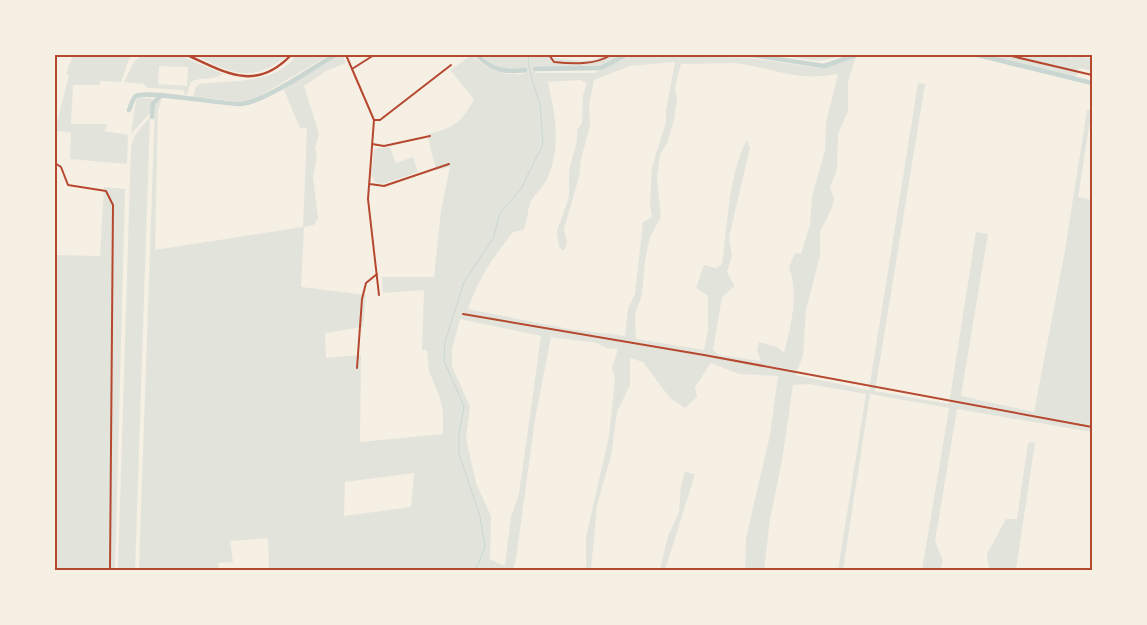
<svg xmlns="http://www.w3.org/2000/svg" width="1147" height="625" viewBox="0 0 1147 625" font-family="Roboto,sans-serif">
  <rect width="100%" height="100%" fill="#f6efe4"/>
  <!-- green -->
  <path fill="#e2e4dc" fill-rule="evenodd" d="M73,55H133L129,59L121,82L100,81V85H73L71,124H108L104,131L128,135L127,164L70,159L71,133L55,130L69,75L66,74Z
    M142,55H179L223,74C214,81 201,76 191,82L186,96L183,90L148,88L144,84L124,82L134,62ZM159,66L188,67L187,86L158,84Z
    M194,55H288C250,85 233,73 194,55Z
    M296,55H329L253,100L242,102L193,97L196,87L200,84C230,80 277,85 296,55Z
    M339,55H342L346,63L326,71L304,86L319,134L315,148L317,156L313,177L318,218L314,225L304,227L301,287L366,295L363,327L325,333L326,358L361,355L360,442L443,434V412L440,398L429,371L427,350H422L424,290L383,293L382,277H434L441,211L450,167L436,170L427,134C453,129 462,122 474,99L450,70L472,55C489,70 501,76 523,74L525,68C503,70 498,72 482,55H553L554,58L579,61L593,60L605,55H622L603,66L534,68L535,73H594L633,55L749,58L820,68L856,57L848,81V111L838,134L837,169L830,187L834,199L832,208L820,232V256L806,310L803,356L795,375L869,390L918,83L925,84L875,391L949,404L976,232L988,234L961,396L1034,412L1064,256L1087,110L1092,109L1078,197L1092,200V432L957,409L935,541L943,561L940,570H922L949,408L870,394L843,570H838L866,394L809,384L793,385L782,461L770,519L764,570H745L746,538L770,435L778,376L739,374L711,363L695,387L697,397L685,408L670,398L643,362L630,358V385L617,412L611,456L597,505L591,570H586V537L609,436L615,378L612,368L618,349L607,348L597,343L551,337L535,419L516,559L513,570H269L268,538L230,541L233,562L218,563L219,570H139L155,104L162,100L158,109L155,250L303,227L307,128H300L283,88ZM675,62L666,111V122L652,167L650,205L652,217L643,222L635,294L628,309L625,336L569,329L468,309C478,279 494,256 513,232L523,230C529,219 526,215 530,204C532,196 543,188 547,179C562,147 555,115 548,82L580,80L587,83L583,95L582,123L577,130V141L569,170V197L557,231L559,247L564,251L567,243L564,229L579,177L581,159L590,126L589,106L594,80L630,66ZM735,63C774,68 797,82 838,74L826,123L825,150L812,197L810,225L801,254L795,253L789,267C799,295 791,325 784,353L777,347L759,342L757,350L761,361L719,355L713,350L722,297L735,286L727,272L732,256L729,237L750,148L747,140C728,175 728,225 722,264L716,268L704,265L696,288L708,296V331L704,350L636,339L635,314L642,295L645,261L650,237L661,217L657,177L660,155L667,143L674,120L677,100L675,87L681,64ZM460,319L541,336L519,494L511,516L505,566L490,559L491,516L476,483L466,438L470,407L452,366V350ZM414,473L411,507L344,516L345,482Z
    M774,55H847L820,61Z
    M985,55H1056L1073,58L1074,55L1092,59V71L1079,68L1076,77Z
    M139,97L152,99L150,113L131,134L136,100Z
    M150,117L135,570H118L131,146L135,135Z
    M390,147L396,163L413,157L418,172L383,184L376,183L371,175L374,149Z
    M104,187L125,189L115,570H67L55,567V255L100,256Z
    M1035,442L1016,570H989L987,554L1006,519H1017L1028,443Z
    M685,472L695,474L665,570H660L668,536L679,512L681,486Z"/>
  <g fill="none" stroke-linecap="round" stroke-linejoin="round">
    <!-- stream -->
    <path stroke="#c9d6d2" stroke-width="1" d="M473,570L477,567L485,547L480,516L459,454V435L464,406L444,361L445,342L464,282L493,239L500,213L521,189L543,144L540,104L532,80L528,61L530,55"/>
    <!-- canal -->
    <path stroke="#c9d6d2" stroke-width="4.5" d="M477,55C492,70 504,73 525,70
      M752,55L824,66L856,55
      M978,55L1092,83
      M535,69L601,68L626,55
      M129,110C131,106 132,99 136,96C147,90 221,104 239,104C260,105 314,67 335,55
      M152,117L153,103L162,95"/>
    <!-- minor -->
    <path stroke="#b5482f" stroke-width="2" d="M346,55L374,120L368,199L379,295
      M549,55L554,62C573,64 595,65 611,55
      M792,55H813
      M1007,55L1092,75
      M352,69L374,55
      M374,120H380L451,65
      M372,144L384,146L430,136
      M55,163L61,167L68,185L106,191L113,205L110,570
      M370,184L384,186L449,164
      M463,314L704,355L1092,427
      M357,368L362,299L366,283L377,274"/>
    <!-- tertiary -->
    <path stroke="#b5482f" stroke-width="2.5" d="M187,55C226,73 256,92 291,55"/>
  </g>
  <!-- border -->
  <rect width="1147" height="625" fill="none" stroke="#f6efe4" stroke-width="112"/>
  <rect x="56" y="56" width="1035" height="513" fill="none" stroke="#b5482f" stroke-width="2"/>
</svg>
